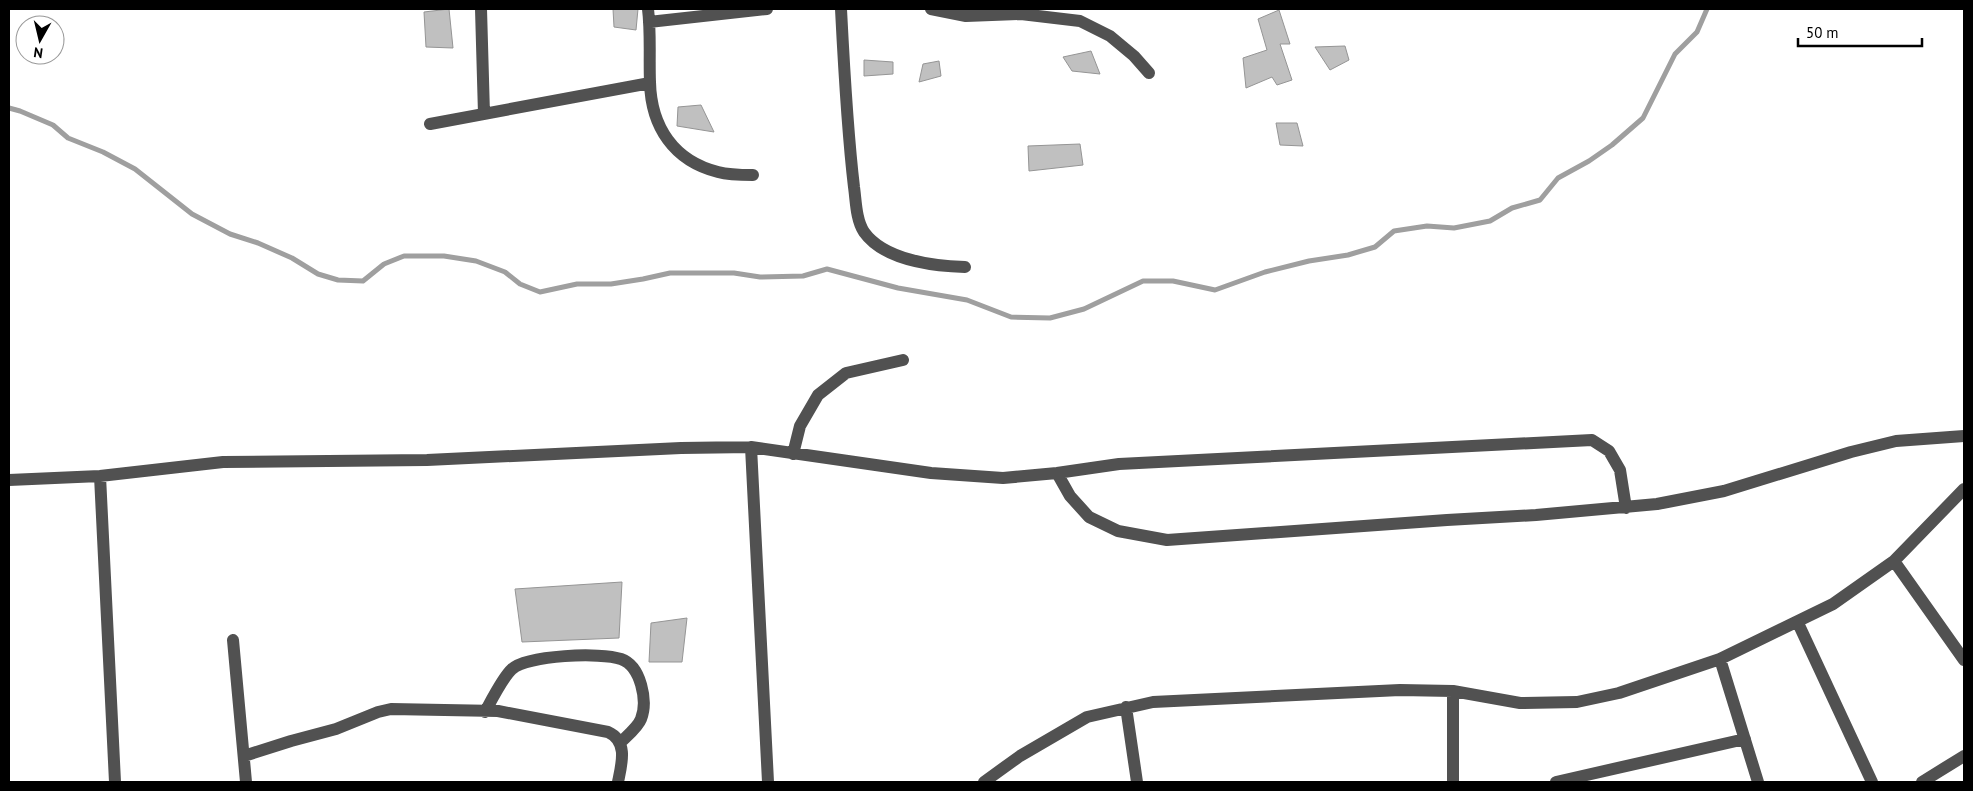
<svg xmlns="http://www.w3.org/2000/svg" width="1973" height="791" viewBox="0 0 1973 791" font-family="'PT Sans',sans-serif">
  <rect width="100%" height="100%" fill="#fff"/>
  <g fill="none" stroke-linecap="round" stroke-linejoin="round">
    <!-- stream -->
    <path stroke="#9f9f9f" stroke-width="5" d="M9,108L20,111L53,125L68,138L103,152L135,169L192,214L230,234L258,243L292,258L318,274L338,280L363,281L384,264L404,256H444L476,261L505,272L520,284L540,292L577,284H611L643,279L670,273H734L760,277L803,276L827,269L898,288L967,300L1011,317L1050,318L1084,309L1143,281H1173L1215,290L1265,272L1309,261L1348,255L1375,247L1394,231L1427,226L1454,228L1490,221L1512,208L1540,200L1558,178L1589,161L1612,145L1643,118L1675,54L1697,32L1707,9"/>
  </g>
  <!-- building -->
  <path fill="#c0c0c0" stroke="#959595" d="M449,9L453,48L426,47L424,12Z
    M613,9H638L636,30L614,27Z
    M1279,10L1290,44H1280L1292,80L1277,85L1272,77L1246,88L1243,58L1267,50L1258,19Z
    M1345,46L1349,60L1330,70L1315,47Z
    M1091,51L1100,74L1072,71L1063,57Z
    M864,60L893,62V74L864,76Z
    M939,61L941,76L919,82L923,64Z
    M701,105L714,132L677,126L678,107Z
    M1276,123H1297L1303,146L1280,145Z
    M1080,144L1083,165L1029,171L1028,146Z
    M622,582L619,638L522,642L515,589Z
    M687,618L682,662H649L651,623Z"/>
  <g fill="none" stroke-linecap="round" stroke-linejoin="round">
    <!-- minor -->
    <path stroke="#515151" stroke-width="12" d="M481,9L484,114
      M648,9C651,33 649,58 650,82C651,127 674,161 718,172C729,175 742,175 753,175
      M841,9C844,68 847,128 854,187C856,201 856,220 864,232C884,260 933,266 965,267
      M931,9L966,16L1021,14L1080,21L1110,36L1134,56L1149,73
      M649,22L767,9
      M430,124L650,83
      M751,447L768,782
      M793,454L800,426L818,395L846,373L903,360
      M1057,473L1070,496L1089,517L1118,531L1167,540L1447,520L1536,515L1657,504L1724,491L1851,452L1896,441L1964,436
      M100,476L115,782
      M9,480L100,476L223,462L427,460L681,448L751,447L931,473L1003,478L1057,473L1119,464L1592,440L1609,451L1620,470L1626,508
      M1894,561L1964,660
      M1798,623L1872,782
      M233,640L246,782
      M1720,659L1758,782
      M1453,691V782
      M1126,707L1137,782
      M485,712C491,701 503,677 512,669C527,655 601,652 621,659C641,666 648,701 641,719C638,727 627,736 621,742
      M244,756L291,741L336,729L378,712L391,709L498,711L608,732C628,741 622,763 618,782
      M984,782L1020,756L1087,717L1153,702L1400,690L1453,691L1520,703L1577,702L1619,693L1720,659L1833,604L1894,561L1964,489
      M1556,782L1745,739
      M1922,782L1964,756"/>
  </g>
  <!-- border -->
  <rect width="1973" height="791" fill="none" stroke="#000000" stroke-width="20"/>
  <!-- north arrow -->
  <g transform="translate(40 40) rotate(188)"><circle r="24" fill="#ffffff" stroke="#999999"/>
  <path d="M0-4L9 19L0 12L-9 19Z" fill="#000000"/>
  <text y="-8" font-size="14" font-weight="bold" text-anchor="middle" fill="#000000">N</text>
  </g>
  <!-- scale -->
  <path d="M1798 38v8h124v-8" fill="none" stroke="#000000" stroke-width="2.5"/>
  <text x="1806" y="38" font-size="15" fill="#000000" stroke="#ffffff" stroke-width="4" paint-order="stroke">50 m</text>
</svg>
